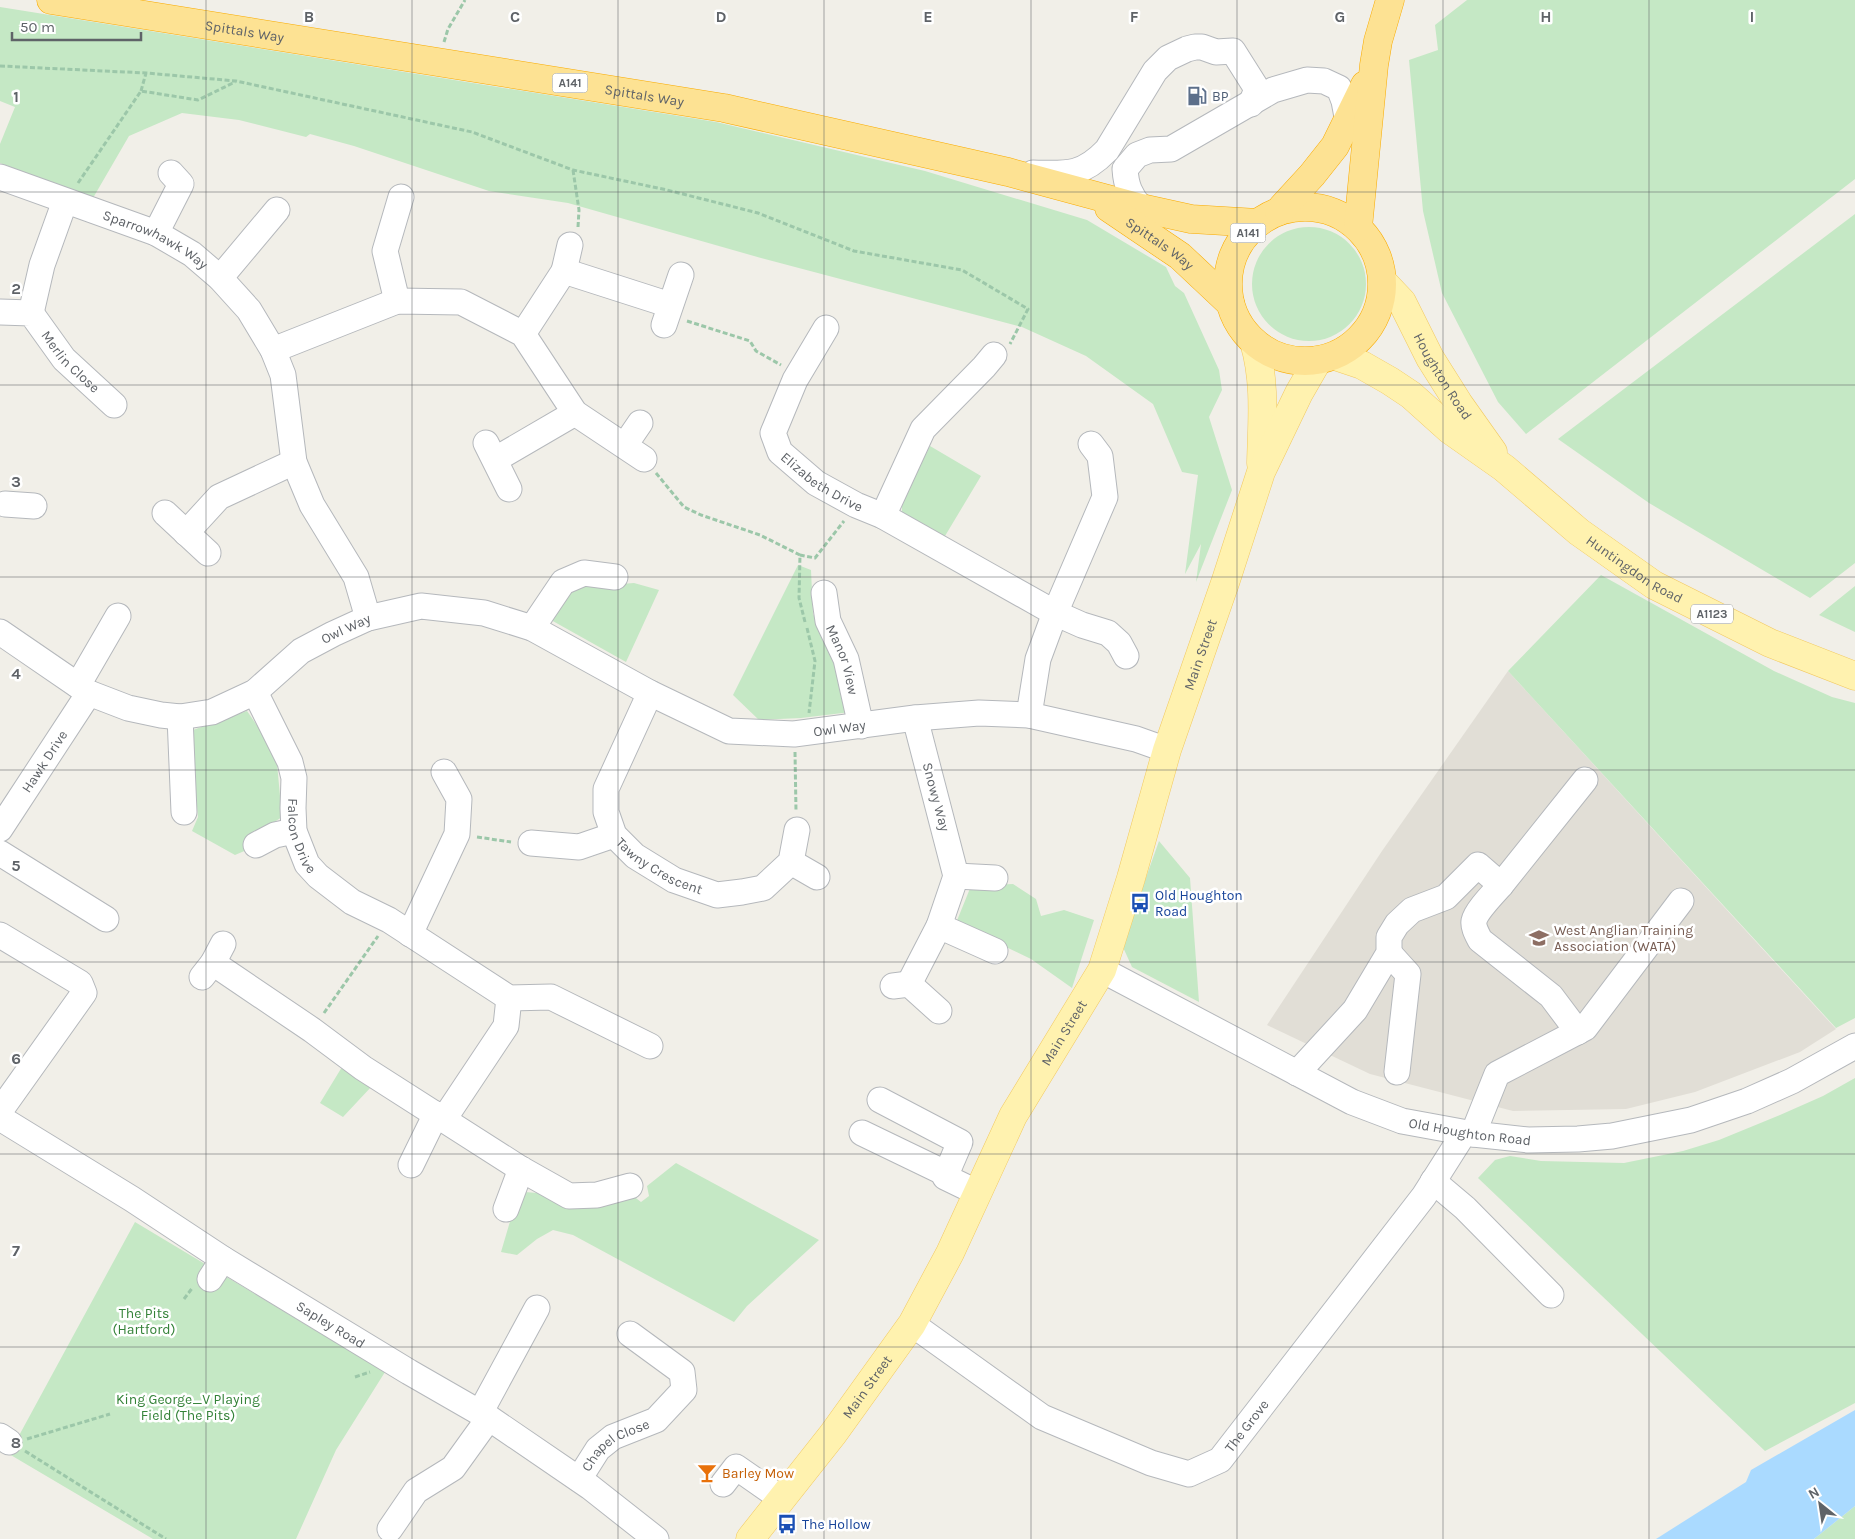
<svg xmlns="http://www.w3.org/2000/svg" width="1855" height="1539" viewBox="0 0 1855 1539" font-family="Karla,sans-serif">
  <rect width="100%" height="100%" fill="#f1efe8"/>
  <!-- education -->
  <path fill="#e1ded6" d="M1508,671L1836,1029L1800,1052L1695,1092L1626,1109L1513,1111L1370,1074L1267,1025L1382,851Z"/>
  <!-- green -->
  <path fill="#c5e8c5" d="M1467,0H1855V179L1526,434L1498,402L1442,293L1423,211L1409,60L1438,50L1435,25Z
    M0,7L716,122L925,171L1087,220L1166,267L1175,286L1184,293L1219,370L1222,390L1209,417L1232,490L1196,582L1201,544L1185,574L1198,475L1182,472L1153,404L1086,356L1022,327L761,258L568,203L489,191L354,146L310,134L306,137L239,120L182,113L129,136L93,198L0,163V144L15,107L0,101Z
    M1855,214V563L1810,598L1649,503L1558,439Z
    M1252 284a57 57 0 1 1 114 0a57 57 0 1 1-114 0Z
    M930,446L981,476L942,541L902,518V500Z
    M798,565L811,570L813,614L836,658L851,712L801,718L759,720L733,695Z
    M1601,575L1774,671L1832,697L1855,703V1018L1836,1028L1508,671Z
    M634,583L659,590L626,662L551,620L570,588Z
    M1855,586V632L1819,615Z
    M247,711L276,753L282,817L245,841L249,849L235,855L192,831L198,817L190,731Z
    M1159,841L1190,878L1199,1002L1132,967L1122,945Z
    M1013,884L1036,899L1041,916L1064,910L1094,920L1072,988L1031,959L956,923L971,886Z
    M342,1067L372,1086L343,1117L320,1103Z
    M1855,1078V1403L1765,1451L1478,1178L1495,1160L1510,1156L1541,1161L1624,1163L1683,1151L1719,1140L1780,1115L1823,1096Z
    M676,1163L819,1240L747,1306L734,1322L573,1235L553,1230L537,1239L517,1255L501,1252L516,1201L525,1192L537,1193L548,1199L551,1194L632,1195L641,1202L649,1196L647,1186Z
    M135,1222L385,1372L336,1450L296,1539H153L9,1454Z
    M1855,1506V1539H1814Z"/>
  <!-- water -->
  <path fill="#aadaff" d="M1855,1410V1506L1814,1539H1656L1746,1482L1751,1470Z"/>
  <g fill="none" stroke-linecap="round" stroke-linejoin="round">
    <defs>
      <g id="minor">
        <path d="M1033,173C1067,174 1082,176 1107,150L1155,71L1168,58L1187,49L1195,47H1202L1216,52L1233,51L1257,89L1251,104"/>
        <path id="s1" d="M0,177L156,233L192,254L220,278L249,310L273,350L283,375L294,462L312,505L356,577L368,618"/>
        <path d="M1141,208C1130,196 1126,185 1125,169L1137,155L1150,150L1171,149L1273,90L1307,80L1324,81L1339,88L1344,101L1348,122"/>
        <path d="M156,233L181,184L171,173"/>
        <path d="M564,271L570,245"/>
        <path d="M220,278L277,210"/>
        <path d="M397,301L385,251L401,197"/>
        <path id="s2" d="M0,312L31,313L64,359L114,405"/>
        <path d="M31,313L42,265L65,201"/>
        <path d="M664,325L681,275"/>
        <path id="s3" d="M826,328L795,380L773,433L780,452L816,483L856,505L883,516L1055,613L1082,625L1108,633L1119,643L1126,656"/>
        <path d="M523,334L564,271L670,305"/>
        <path d="M273,350L397,301L461,302L523,334L575,413L644,459"/>
        <path d="M486,443L509,489"/>
        <path d="M625,445L640,423"/>
        <path d="M496,459L575,413"/>
        <path d="M5,504L34,506"/>
        <path d="M165,513L208,553"/>
        <path d="M883,516L923,429L984,367L994,355"/>
        <path d="M186,533L219,497L294,462"/>
        <path id="s4" d="M824,593L828,621L846,659L861,726"/>
        <path d="M532,628L563,582L584,573L615,577"/>
        <path id="s5" d="M0,632L89,693L128,708L161,715L180,717L212,712L255,692L301,651L333,634L368,618L421,606L484,613L532,628L650,693L729,731L794,734L915,718L979,713L1029,715L1136,739L1167,750"/>
        <path d="M78,685L118,616"/>
        <path id="s6" d="M255,692L290,762L294,778L293,808L294,831L307,864L318,876L352,902L389,920L509,998L551,997L650,1046"/>
        <path id="s7" d="M650,693L606,789V812L614,835L635,856L674,880L717,895L742,892L763,888L791,862L797,830"/>
        <path d="M1029,715L1038,659L1055,613L1105,497L1100,456L1091,444"/>
        <path d="M180,717L184,812"/>
        <path id="s8" d="M0,829L89,693"/>
        <path d="M531,843L579,847L614,835"/>
        <path d="M256,845L275,835L294,831"/>
        <path d="M0,853L106,919"/>
        <path d="M791,862L817,877"/>
        <path d="M956,876L995,878"/>
        <path d="M1501,885C1494,893 1476,911 1474,921C1473,927 1477,934 1480,940L1551,996L1578,1032"/>
        <path d="M939,926L995,951"/>
        <path d="M410,934L457,834L459,799L444,772"/>
        <path d="M0,935L80,983L84,993L0,1111"/>
        <path d="M1389,953L1408,974L1397,1072"/>
        <path d="M213,963L312,1030L363,1068L521,1169L569,1196L597,1195L630,1186"/>
        <path id="s9" d="M1102,970L1352,1102L1402,1121L1473,1134L1528,1140L1578,1139L1612,1136L1691,1120L1747,1101L1792,1081L1855,1046"/>
        <path d="M202,977L213,963L223,944"/>
        <path d="M909,984L939,926L956,876L915,718"/>
        <path d="M893,986L909,984L939,1011"/>
        <path d="M1297,1073L1355,1010L1389,953V937L1397,924L1412,910L1446,897L1478,865L1501,885L1585,780"/>
        <path d="M880,1100L960,1142L945,1177L978,1193"/>
        <path id="s10" d="M0,1118L132,1199L223,1259L409,1372L489,1418L590,1487L656,1539"/>
        <path d="M444,1119L506,1026L509,998"/>
        <path d="M862,1133L947,1174"/>
        <path d="M1473,1134L1497,1074L1585,1028L1681,901"/>
        <path d="M411,1165L436,1114"/>
        <path d="M1433,1181L1465,1208L1551,1295"/>
        <path d="M506,1209L521,1169"/>
        <path d="M210,1279L223,1259"/>
        <path id="s11" d="M912,1324L1042,1417L1151,1463L1189,1474L1220,1460L1424,1196L1464,1133"/>
        <path d="M480,1413L537,1308"/>
        <path d="M0,1436L9,1442"/>
        <path id="s12" d="M579,1479L598,1449L613,1437L656,1420L684,1390L682,1372L630,1334"/>
        <path d="M723,1484L736,1467L782,1499"/>
        <path d="M390,1529L416,1491L453,1468L489,1418"/>
      </g>
      <g id="major">
        <path id="s13" d="M1384,283L1402,302L1430,358L1459,404L1493,452"/>
        <path d="M1254,342C1266,382 1262,422 1261,463"/>
        <path id="s14" d="M1335,356L1362,365L1390,381L1411,395L1450,430L1504,468L1579,532L1654,585L1770,643L1855,676"/>
        <path id="s15" d="M750,1539L833,1434L912,1324L950,1253L1013,1116L1102,970L1131,878L1167,750L1226,580L1261,472L1299,393L1318,360"/>
      </g>
      <g id="highway">
        <path id="s16" d="M51,0L724,108L1008,172L1141,208L1191,219L1258,223"/>
        <circle cx="1305" cy="284" r="77"/>
        <path id="s17" d="M1109,208L1180,256L1230,303"/>
        <path d="M1279,211L1312,175L1335,146L1365,85"/>
        <path d="M1358,227L1374,65L1378,41L1390,0"/>
      </g>
    </defs>
    <!-- minor casing -->
    <use href="#minor" stroke="#b5b8bc" stroke-width="27"/>
    <!-- major casing -->
    <use href="#major" stroke="#f2c960" stroke-width="29"/>
    <!-- highway casing -->
    <use href="#highway" stroke="#f9ab00" stroke-width="29"/>
    <!-- path -->
    <path stroke="#9cc7a9" stroke-width="3" stroke-dasharray="5 2.5" stroke-linecap="butt" d="M444,42L448,29L465,0
      M0,66L146,73L236,81L472,132L573,170L667,190L758,213L854,251L962,270L1028,309L1010,344
      M141,91L146,73
      M573,170L579,210L578,227
      M78,183L141,91L198,100L235,82
      M687,321L750,341L756,351L781,365
      M656,473L684,507L701,515L760,535L800,555
      M805,622L799,598L800,555L815,558L844,521
      M807,628L815,661L809,713
      M795,752L796,811
      M477,837L511,842
      M324,1013L378,936
      M184,1299L193,1287
      M355,1377L370,1372
      M27,1439L110,1414
      M25,1451L166,1539"/>
    <!-- minor -->
    <use href="#minor" stroke="#fff" stroke-width="25"/>
    <!-- major -->
    <use href="#major" stroke="#fff2af" stroke-width="28"/>
    <!-- highway -->
    <use href="#highway" stroke="#fde293" stroke-width="28"/>
  </g>
  <!-- grid -->
  <path fill="none" stroke="#5f6368" stroke-width="1" stroke-opacity="0.55" d="M206,0V1539M412,0V1539M618,0V1539M824,0V1539M1031,0V1539M1237,0V1539M1443,0V1539M1649,0V1539M0,192H1855M0,385H1855M0,577H1855M0,770H1855M0,962H1855M0,1154H1855M0,1347H1855"/>
  <!-- icons -->
  <defs>
    <symbol id="fuel-bare" viewBox="-9 -9 18 18"><path d="M-5.5-6h7V0h2V4h1.3V-2.5L3-4.5l.8-.8L6-3V5H2.5V1h-1V6h-7ZM-4.2-4.7v3.2H.2V-4.7Z" fill="#5c6f8a" stroke="#fff" stroke-width="2.5" paint-order="stroke"/></symbol>
    <symbol id="bus-bare" viewBox="-9 -9 18 18"><path d="M-5-6H5V4H4V6H2V4H-2V6H-4V4H-5ZM-3.5-4V0h7V-4ZM-3.5 1.2v1.5H-2V1.2ZM2 1.2v1.5H3.5V1.2Z" fill="#1a4fb4" stroke="#fff" stroke-width="2.5" paint-order="stroke"/></symbol>
    <symbol id="university-bare" viewBox="-9 -9 18 18"><path d="M0-5L7-2L0 1L-7-2ZM-4 1L0 2.5L4 1V4Q0 6-4 4Z" fill="#8d6e63" stroke="#fff" stroke-width="2.5" paint-order="stroke"/></symbol>
    <symbol id="bar-bare" viewBox="-9 -9 18 18"><path d="M-6-5H6L.8 .8V4.5H3.5V6h-7V4.5H-.8V.8Z" fill="#e8710a" stroke="#fff" stroke-width="2.5" paint-order="stroke"/></symbol>
  </defs>
  <g fill-rule="evenodd">
    <use href="#fuel-bare" x="1183" y="82" width="28" height="28"/>
    <use href="#bus-bare" x="1126" y="889" width="28" height="28"/>
    <use href="#university-bare" x="1525" y="924" width="28" height="28"/>
    <use href="#bar-bare" x="693" y="1459" width="28" height="28"/>
    <use href="#bus-bare" x="773" y="1510" width="28" height="28"/>
  </g>
  <g text-anchor="middle" dominant-baseline="central" stroke-width="5" stroke-linejoin="round" paint-order="stroke">
    <!-- shield labels -->
    <g fill="#fff" stroke="#8f9295" stroke-width="1">
      <rect x="552.5" y="73.5" width="35" height="19" rx="4"/>
      <rect x="1230.5" y="223.5" width="35" height="19" rx="4"/>
      <rect x="1691" y="604.5" width="42" height="19" rx="4"/>
    </g>
    <g font-size="12" font-weight="bold" fill="#5f6368">
      <text x="570" y="83">A141</text>
      <text x="1248" y="233">A141</text>
      <text x="1712" y="614">A1123</text>
    </g>
    <!-- street labels -->
    <g font-size="14" fill="#5f6368" stroke="#fff">
      <text stroke="none"><textPath href="#s16" startOffset="196">Spittals Way</textPath></text>
      <text stroke="none"><textPath href="#s16" startOffset="601">Spittals Way</textPath></text>
      <text stroke="none"><textPath href="#s1" startOffset="168">Sparrowhawk Way</textPath></text>
      <text stroke="none"><textPath href="#s17" startOffset="62">Spittals Way</textPath></text>
      <text stroke="none"><textPath href="#s2" startOffset="94">Merlin Close</textPath></text>
      <text stroke="none"><textPath href="#s13" startOffset="111">Houghton Road</textPath></text>
      <text stroke="none"><textPath href="#s3" startOffset="190">Elizabeth Drive</textPath></text>
      <text stroke="none"><textPath href="#s14" startOffset="370">Huntingdon Road</textPath></text>
      <text stroke="none"><textPath href="#s5" startOffset="394">Owl Way</textPath></text>
      <text stroke="none"><textPath href="#s15" startOffset="1002">Main Street</textPath></text>
      <text stroke="none"><textPath href="#s4" startOffset="70">Manor View</textPath></text>
      <text stroke="none"><textPath href="#s5" startOffset="920">Owl Way</textPath></text>
      <text stroke="none"><textPath href="#s8" startOffset="81">Hawk Drive</textPath></text>
      <text transform="translate(936 797) rotate(75)">Snowy Way</text>
      <text stroke="none"><textPath href="#s6" startOffset="154">Falcon Drive</textPath></text>
      <text stroke="none"><textPath href="#s7" startOffset="209">Tawny Crescent</textPath></text>
      <text stroke="none"><textPath href="#s15" startOffset="598">Main Street</textPath></text>
      <text stroke="none"><textPath href="#s9" startOffset="405">Old Houghton Road</textPath></text>
      <text stroke="none"><textPath href="#s10" startOffset="390">Sapley Road</textPath></text>
      <text stroke="none"><textPath href="#s15" startOffset="192">Main Street</textPath></text>
      <text stroke="none"><textPath href="#s11" startOffset="395">The Grove</textPath></text>
      <text stroke="none"><textPath href="#s12" startOffset="52">Chapel Close</textPath></text>
    </g>
    <!-- service labels -->
    <g font-size="14" fill="#4e5e75" stroke="#fff" text-anchor="start">
      <text x="1212" y="96">BP</text>
    </g>
    <!-- transit labels -->
    <g font-size="14" fill="#164399" stroke="#fff" text-anchor="start">
      <text x="1155" y="895">Old Houghton<tspan x="1155" dy="16">Road</tspan></text>
      <text x="802" y="1524">The Hollow</text>
    </g>
    <!-- education labels -->
    <g font-size="14" fill="#785e54" stroke="#fff" text-anchor="start">
      <text x="1554" y="930">West Anglian Training<tspan x="1554" dy="16">Association (WATA)</tspan></text>
    </g>
    <!-- park labels -->
    <g font-size="14" fill="#348238" stroke="#fff">
      <text x="144" y="1313">The Pits<tspan x="144" dy="16">(Hartford)</tspan></text>
      <text x="188" y="1399">King George_V Playing<tspan x="188" dy="16">Field (The Pits)</tspan></text>
    </g>
    <!-- food labels -->
    <g font-size="14" fill="#c56008" stroke="#fff" text-anchor="start">
      <text x="722" y="1473">Barley Mow</text>
    </g>
  </g>
  <g font-size="16" text-anchor="middle" font-weight="bold" fill="#5f6368" stroke="#fff" stroke-width="5" stroke-linejoin="round" paint-order="stroke">
    <text x="309" y="22">B</text>
    <text x="515" y="22">C</text>
    <text x="721" y="22">D</text>
    <text x="928" y="22">E</text>
    <text x="1134" y="22">F</text>
    <text x="1340" y="22">G</text>
    <text x="1546" y="22">H</text>
    <text x="1752" y="22">I</text>
    <text x="16" y="102">1</text>
    <text x="16" y="294">2</text>
    <text x="16" y="487">3</text>
    <text x="16" y="679">4</text>
    <text x="16" y="871">5</text>
    <text x="16" y="1064">6</text>
    <text x="16" y="1256">7</text>
    <text x="16" y="1448">8</text>
  </g>
  <!-- north arrow -->
  <g transform="translate(1820 1504) rotate(330)" stroke="#ffffff" stroke-width="4" paint-order="stroke">
  <path d="M0-4L9 19L0 12L-9 19Z" fill="#5f6368"/>
  <text y="-8" font-size="14" font-weight="bold" text-anchor="middle" fill="#5f6368">N</text>
  </g>
  <!-- scale -->
  <path d="M12 32v8h129v-8" fill="none" stroke="#5f6368" stroke-width="2.5"/>
  <text x="20" y="32" font-size="15" fill="#5f6368" stroke="#ffffff" stroke-width="4" paint-order="stroke">50 m</text>
</svg>
